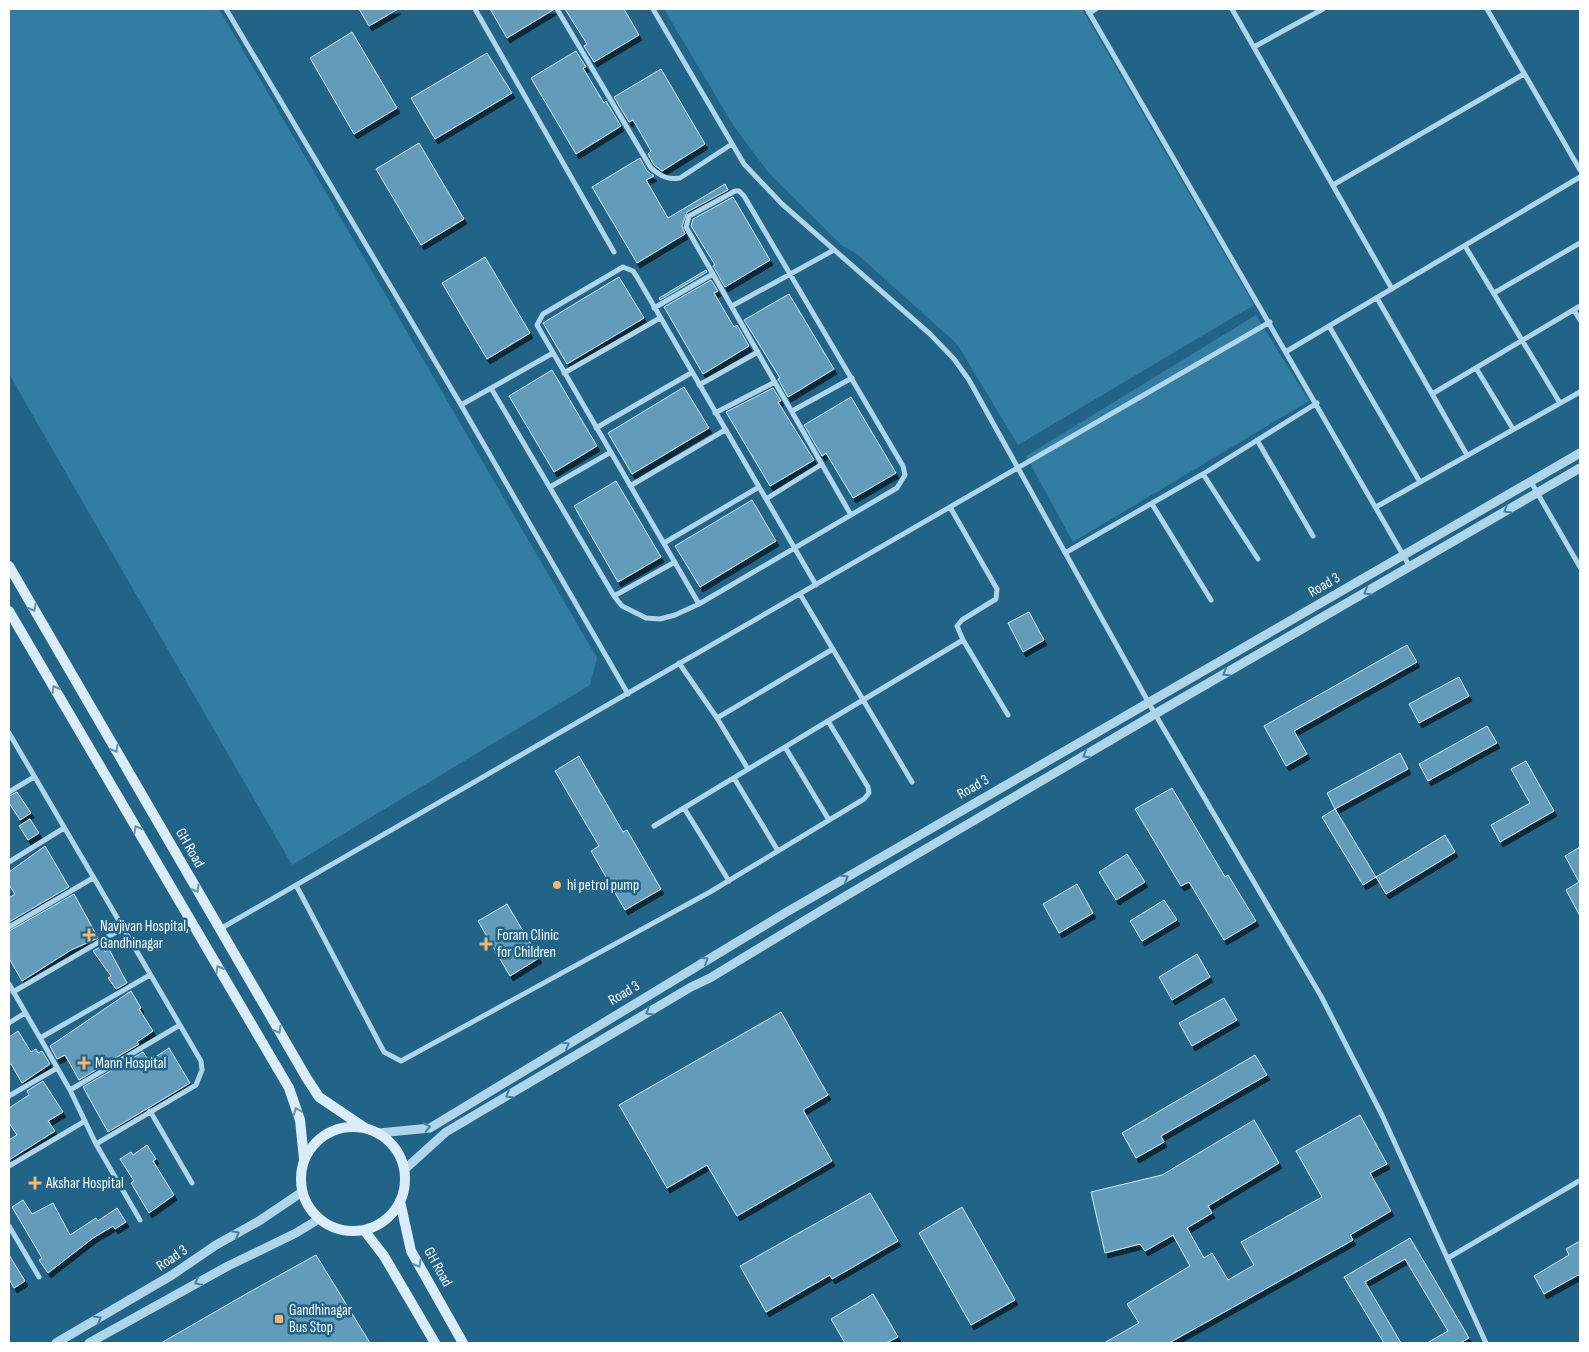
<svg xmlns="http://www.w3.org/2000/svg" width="1589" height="1352" viewBox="0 0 1589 1352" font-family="'Sofia Sans Condensed',sans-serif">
  <defs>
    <filter id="shadow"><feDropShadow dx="3" dy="5" stdDeviation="0" flood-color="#0009"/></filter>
  </defs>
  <rect width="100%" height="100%" fill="#226388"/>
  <!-- green -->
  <path fill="#337da3" d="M9,9H219L597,658L590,685L292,865L9,374Z
    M664,9H1082L1254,305L1018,445L957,344L857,254L841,245L768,172L733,125Z
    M1256,315L1309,401L1073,542L1026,456Z"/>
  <!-- building -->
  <path fill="#639cbb" stroke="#d2eaf7" filter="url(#shadow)" d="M359,9H398L369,26Z
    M490,9H553V10L507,38Z
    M565,9H624L639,35L594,62L584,46L587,44Z
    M352,32L397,108L354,134L310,58Z
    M576,51L586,67L583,68L604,103L606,101L621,126L576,154L531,78Z
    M487,53L512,93L435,139L411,98Z
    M661,69L705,144L662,171L654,165L648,154L651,151L633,120L629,122L614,97Z
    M419,143L464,219L421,245L376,169Z
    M640,158L647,171L654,176L646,180L668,218L725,184L728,190L687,212L682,226L685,234L637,263L592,187Z
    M733,197L770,260L725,287L713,266L715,265L691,226L693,219Z
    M485,257L530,333L487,359L442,283Z
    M706,270L707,272L660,300L659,298Z
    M619,277L644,318L567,364L543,323Z
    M711,280L718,291L714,293L734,327L737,325L749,346L703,374L664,307Z
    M789,294L834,369L788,397L778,379L780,378L744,320Z
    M552,370L597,446L554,472L509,396Z
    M684,387L709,428L632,474L608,433Z
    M773,388L781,401L778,402L814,460L770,486L726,412Z
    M851,397L896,473L853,498L826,453L822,456L804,425Z
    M616,481L661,557L618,582L574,506Z
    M752,500L776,541L700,587L675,546Z
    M1029,612L1044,640L1023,652L1008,623Z
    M1407,645L1417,662L1294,731L1307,754L1286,766L1264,726Z
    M1459,677L1469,696L1419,723L1409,704Z
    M1487,726L1497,743L1428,781L1419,764Z
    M1400,753L1408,769L1335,809L1327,793Z
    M579,756L623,832L627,830L661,889L625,910L591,851L599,846L555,771Z
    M1526,761L1554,811L1500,842L1491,825L1530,803L1511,769Z
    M1172,788L1225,877L1228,875L1256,921L1224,940L1189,882L1181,886L1135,809Z
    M17,792L31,813L20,820L9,803V796Z
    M1335,809L1376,877L1363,885L1322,817Z
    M30,819L39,833L28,840L19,826Z
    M1445,835L1455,852L1386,894L1376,877Z
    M45,846L69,887L9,922V898L15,894L9,885V872Z
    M1580,847V916L1566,890L1579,882L1565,856Z
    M1127,854L1145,882L1116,900L1099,872Z
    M1077,884L1093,913L1059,933L1043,904Z
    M74,894L98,938L71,950L22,981L9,958V931Z
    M1164,900L1177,920L1142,941L1130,921Z
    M507,904L539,958L510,976L478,921Z
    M102,946L105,952L109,949L127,983L116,989L108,978L111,976L93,951Z
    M1197,954L1210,977L1172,1000L1159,977Z
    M131,991L141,1008L139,1009L153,1031L137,1042L139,1044L79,1080L65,1055L57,1059L50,1046Z
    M1224,998L1237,1020L1192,1046L1179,1023Z
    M781,1012L828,1095L803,1110L832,1161L737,1216L707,1165L667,1188L619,1105Z
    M18,1031L31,1052L36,1049L38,1053L42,1051L50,1064L22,1083L11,1064H9V1037Z
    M169,1048L190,1083L108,1132L83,1087L143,1052L149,1061Z
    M1255,1055L1267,1075L1161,1136L1164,1142L1136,1158L1122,1133Z
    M43,1081L63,1112L48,1121L55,1131L9,1160V1140L17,1135L9,1123V1108L29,1095L27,1091Z
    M1360,1115L1387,1164L1370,1173L1391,1211L1350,1235L1353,1240L1169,1343H1104L1139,1323L1127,1304L1190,1266L1173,1235L1145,1251L1140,1244L1105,1253L1091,1192L1162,1175L1254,1120L1279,1163L1208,1206L1212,1213L1187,1228L1204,1258L1212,1253L1228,1280L1254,1265L1241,1242L1322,1197L1296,1151Z
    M147,1145L156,1159L153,1161L174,1195L149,1213L131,1183L134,1181L120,1159L131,1152L133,1155Z
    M870,1193L898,1241L832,1279L830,1275L766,1312L740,1266Z
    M23,1200L32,1214L53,1203L70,1235L96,1218L98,1221L117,1208L126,1222L115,1229L113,1226L93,1238L48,1273L39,1260L42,1258L12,1207Z
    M962,1207L1015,1300L971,1325L919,1233Z
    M1410,1238L1469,1338L1460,1343H1427L1448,1331L1405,1259L1365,1282L1401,1343H1384L1344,1277Z
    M1580,1241V1274L1544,1294L1534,1276L1569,1255L1566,1249Z
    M9,1255L25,1281L14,1288L9,1279Z
    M316,1255L370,1343H161L246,1294Z
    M873,1294L898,1337L886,1343H845L831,1319Z"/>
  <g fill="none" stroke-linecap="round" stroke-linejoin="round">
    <!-- minor -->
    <path stroke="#aed5ea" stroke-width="5" d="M226,9L461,405L628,694
      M475,9L614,252
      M557,9L651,168C661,176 667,180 680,178L732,144
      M653,9L744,164L782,204L930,334L954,359L969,380L1155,714L1321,996L1382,1115L1486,1343
      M1087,9L1410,567
      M1232,9L1392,289
      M1487,9L1580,170
      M1089,13L1096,9
      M1254,47L1323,9
      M1333,185L1524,74
      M1465,246L1560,403
      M1494,293L1580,243
      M1377,298L1467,455
      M732,306L834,250
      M654,308L713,274
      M1574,310L1580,320
      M1329,326L1420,482
      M1287,351L1580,177
      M1476,368L1513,429
      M564,373L660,318
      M699,385L758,352
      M491,388L614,596L622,606L646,618L660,619L675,615L699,604L897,488L905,475L903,466L744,196L739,191H735L689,216L686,227L851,515
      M1432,394L1580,306
      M461,405L553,353
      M792,411L852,378
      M715,413L775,382
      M596,428L691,373
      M1257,440L1313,536
      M1203,474L1258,559
      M1531,482L1580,567
      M630,486L725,430
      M550,487L611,452
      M766,499L822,464
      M1152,504L1211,600
      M1376,507L1580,392
      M664,543L759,487
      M1065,553L1203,474L1317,403
      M800,594L912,782
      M614,596L675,562
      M699,604L537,325L543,314L623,267L633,271L637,277L816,585
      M963,640L1008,715
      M679,663L717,718L748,769
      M717,718L833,649
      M828,721L963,640L957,626L962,620L996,599L997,589L950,507
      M9,733L201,1061L202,1070L196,1085L96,1144
      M785,747L829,820
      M734,778L778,851
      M9,792L34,777
      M684,808L729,881
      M9,862L64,828
      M296,885L384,1052L401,1061L710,892L864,799L869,793L868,787L828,721L654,826
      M9,927L93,878
      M220,929L1270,322
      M9,984L70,1090L96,1144L140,1220
      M13,992L123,928
      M9,1023L25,1013
      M40,1038L150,975
      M70,1090L180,1025
      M9,1096L57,1068
      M150,1111L192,1183
      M9,1166L85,1121
      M9,1226L39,1277
      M1448,1258L1579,1181"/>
    <!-- tertiary -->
    <path stroke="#aed5ea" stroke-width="9" d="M379,1133L430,1128L785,913L1580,453
      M404,1170L446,1132L691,987L710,978L827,907L1155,714L1580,468
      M56,1343L172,1275L216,1245L259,1221L302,1192
      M89,1343L228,1266L296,1233L319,1219"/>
    <!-- secondary -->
    <path stroke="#d9ecf8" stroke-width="10" d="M9,566L306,1077L319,1097L365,1128
      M9,611L289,1088L300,1120L304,1159
      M301 1179a52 52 0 1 1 104 0a52 52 0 1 1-104 0Z
      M400,1201L411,1251L463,1343
      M364,1230L384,1256L435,1343"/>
  </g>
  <!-- one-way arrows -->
  <defs><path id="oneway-chevron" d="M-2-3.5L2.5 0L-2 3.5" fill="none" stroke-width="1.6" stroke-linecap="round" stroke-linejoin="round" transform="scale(1.25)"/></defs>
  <g stroke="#4580a0">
    <use href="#oneway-chevron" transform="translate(1507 510) rotate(149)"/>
    <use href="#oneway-chevron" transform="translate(1367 592) rotate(150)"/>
    <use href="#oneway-chevron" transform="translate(1226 673) rotate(150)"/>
    <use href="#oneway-chevron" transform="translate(1086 755) rotate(150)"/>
    <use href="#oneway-chevron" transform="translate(845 878) rotate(-30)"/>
    <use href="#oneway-chevron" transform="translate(705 960) rotate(-31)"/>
    <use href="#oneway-chevron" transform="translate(649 1012) rotate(149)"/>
    <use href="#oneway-chevron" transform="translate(566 1045) rotate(-31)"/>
    <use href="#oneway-chevron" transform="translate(509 1095) rotate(149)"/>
    <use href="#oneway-chevron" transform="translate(427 1127) rotate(-13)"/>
    <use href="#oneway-chevron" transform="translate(236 1234) rotate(-28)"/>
    <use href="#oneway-chevron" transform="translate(198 1282) rotate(151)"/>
    <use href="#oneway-chevron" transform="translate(98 1319) rotate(-30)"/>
  </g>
  <g stroke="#6293af">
    <use href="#oneway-chevron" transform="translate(33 608) rotate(60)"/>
    <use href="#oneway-chevron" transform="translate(55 689) rotate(-120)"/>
    <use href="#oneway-chevron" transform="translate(115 749) rotate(60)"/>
    <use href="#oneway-chevron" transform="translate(137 829) rotate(-120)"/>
    <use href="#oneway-chevron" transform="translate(196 889) rotate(60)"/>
    <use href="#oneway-chevron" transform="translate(219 969) rotate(-120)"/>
    <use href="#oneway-chevron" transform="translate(278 1030) rotate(60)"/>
    <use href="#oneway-chevron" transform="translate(297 1111) rotate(-111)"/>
    <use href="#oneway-chevron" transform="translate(418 1264) rotate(60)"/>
  </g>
  <!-- markers -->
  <g fill="#f5b470" stroke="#226388" stroke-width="2">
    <circle cx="557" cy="885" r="5"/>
    <path d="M86.5 927.5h5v5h5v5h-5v5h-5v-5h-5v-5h5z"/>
    <path d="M483.5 936.5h5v5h5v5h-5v5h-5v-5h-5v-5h5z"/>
    <path d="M81.5 1055.5h5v5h5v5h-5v5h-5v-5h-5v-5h5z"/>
    <path d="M32.5 1175.5h5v5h5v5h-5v5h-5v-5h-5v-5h5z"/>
    <rect x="274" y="1314" width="10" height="10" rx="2.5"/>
  </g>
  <g text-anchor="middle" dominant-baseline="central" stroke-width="5" stroke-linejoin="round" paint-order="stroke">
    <!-- street labels -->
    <g font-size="15" fill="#fff" stroke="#226388">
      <text transform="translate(1324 585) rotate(-30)">Road 3</text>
      <text transform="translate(973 787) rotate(-30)">Road 3</text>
      <text transform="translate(190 848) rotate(60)">GH Road</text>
      <text transform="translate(624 993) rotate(-31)">Road 3</text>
      <text transform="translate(172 1258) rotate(-34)">Road 3</text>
      <text transform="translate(438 1267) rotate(61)">GH Road</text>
    </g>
    <!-- poi labels -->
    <g font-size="15" fill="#fff" stroke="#226388" text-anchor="start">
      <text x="567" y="885">hi petrol pump</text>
      <text x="100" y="926">Navjivan Hospital,<tspan x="100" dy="17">Gandhinagar</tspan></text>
      <text x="497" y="935">Foram Clinic<tspan x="497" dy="17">for Children</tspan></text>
      <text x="95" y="1063">Mann Hospital</text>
      <text x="46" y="1183">Akshar Hospital</text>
      <text x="289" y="1310">Gandhinagar<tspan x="289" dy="17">Bus Stop</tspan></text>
    </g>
  </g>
  <!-- border -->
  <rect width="1589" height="1352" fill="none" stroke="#ffffff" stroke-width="20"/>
</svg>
